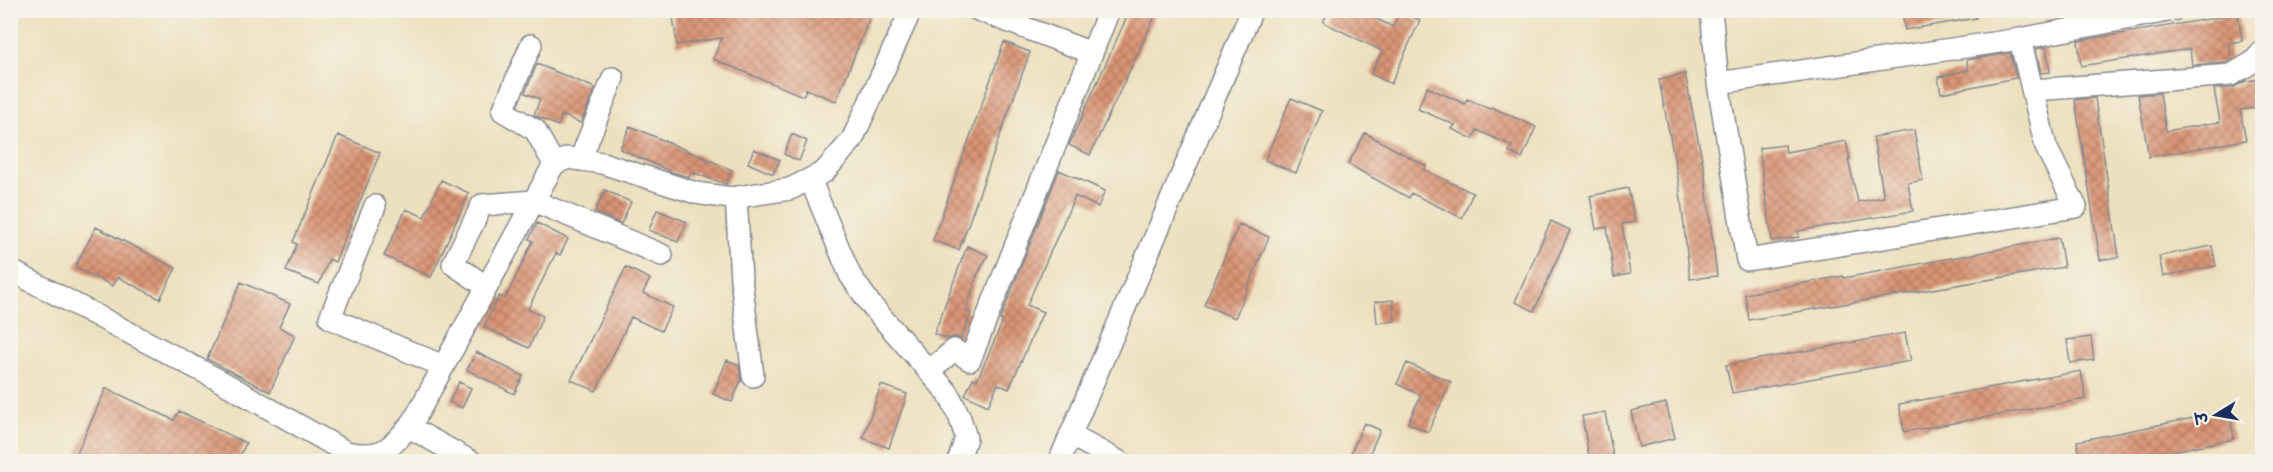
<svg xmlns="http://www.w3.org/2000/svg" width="2273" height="472" viewBox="0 0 2273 472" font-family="'Gochi Hand','Playpen Sans Deva',sans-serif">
  <defs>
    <pattern id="building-cross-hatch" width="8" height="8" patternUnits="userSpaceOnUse" patternTransform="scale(1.5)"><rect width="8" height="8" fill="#da9475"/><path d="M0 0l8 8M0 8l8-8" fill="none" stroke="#b07963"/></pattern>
  </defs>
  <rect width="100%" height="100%" fill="#f7f3e8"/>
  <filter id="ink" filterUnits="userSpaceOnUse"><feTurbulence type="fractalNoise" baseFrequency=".0167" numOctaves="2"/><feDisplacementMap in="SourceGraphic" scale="12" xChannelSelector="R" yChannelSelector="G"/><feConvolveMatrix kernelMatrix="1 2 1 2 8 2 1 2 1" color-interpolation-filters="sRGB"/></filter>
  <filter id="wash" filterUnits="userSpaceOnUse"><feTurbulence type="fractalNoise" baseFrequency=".008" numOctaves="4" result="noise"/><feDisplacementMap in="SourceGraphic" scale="24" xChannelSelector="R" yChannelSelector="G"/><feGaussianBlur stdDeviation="1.35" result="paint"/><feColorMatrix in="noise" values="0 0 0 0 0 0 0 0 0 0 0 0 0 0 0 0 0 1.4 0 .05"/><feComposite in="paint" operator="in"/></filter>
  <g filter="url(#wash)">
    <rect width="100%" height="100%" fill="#ede0be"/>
    <g id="blocks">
      <!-- building -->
      <path fill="url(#building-cross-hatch)" d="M672,10H873L836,101L806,89L803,96L713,59L722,38L677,45Z
        M1130,10H1158L1090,155L1069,145Z
        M1329,10H1359L1393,27L1400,11L1420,20L1391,84L1371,74L1382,51L1323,22Z
        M1902,10H1976V18L1905,30Z
        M2238,14L2242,41L2229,43L2231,60L2227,63L2192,65L2190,49L2081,66L2078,41Z
        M1004,42L1030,52L959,250L933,240Z
        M2046,47L2050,72L2041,73L2036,49Z
        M2010,53L2016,78L1941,93L1938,77L1968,70L1967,60Z
        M537,64L595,88L581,123L562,115L558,126L534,115L540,99L525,93Z
        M1685,74L1704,169L1717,276L1690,279L1679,183L1659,80Z
        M2262,79V107L2240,110L2246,140L2149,157L2138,95L2160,93L2166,131L2220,122L2214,89L2232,88L2246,81Z
        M1427,87L1465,104L1467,99L1490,109L1491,107L1536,127L1522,158L1509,152L1512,146L1477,130L1473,139L1452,129L1455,125L1418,109Z
        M1291,98L1322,111L1296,173L1265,160Z
        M2095,98L2119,257L2100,260L2075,100Z
        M630,126L732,170L726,184L691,172L689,177L672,172L620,149Z
        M1914,130L1923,180L1908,183L1913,211L1798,231L1799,237L1772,241L1759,148L1785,145L1786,152L1846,141L1850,159H1848L1858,202L1884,197L1873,137Z
        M1365,133L1426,166L1424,170L1473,193L1462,218L1411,193L1409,198L1348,164Z
        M792,134L807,141L799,161L784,154Z
        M338,135L380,153L335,262L329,259L319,284L286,271L297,244L293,242Z
        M754,149L780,160L773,174L748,163Z
        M1059,170L1105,191L1098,207L1075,196L1027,305L1043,312L1009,389L998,384L988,406L965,395L973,378L977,380L1003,321L1000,320Z
        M441,180L469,193L431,277L384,256L406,209L424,217Z
        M1628,188L1635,222L1622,224L1630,274L1614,277L1607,227L1596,229L1590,196Z
        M605,190L631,202L621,224L595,212Z
        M657,210L687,222L678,242L649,230Z
        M1551,221L1570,230L1534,311L1515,302Z
        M537,223L568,239L560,255L556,253L528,309L543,316L529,348L484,327L499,296L505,299L533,241L529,239Z
        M1239,224L1269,237L1235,318L1204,305Z
        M96,227L176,268L160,299L118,277L113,286L75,267Z
        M2059,238L2064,267L1749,320L1745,294L1843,276L1844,278Z
        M967,246L988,255L976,278L966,311L971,313L961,339L954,337L948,339L934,334Z
        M2212,246L2216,266L2163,276L2159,256Z
        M626,267L650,279L643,293L673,307L661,331L631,317L596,391L571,380Z
        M241,282L290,304L279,327L295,335L270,392L207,359Z
        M1393,300L1395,321L1377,323L1375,302Z
        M1905,333L1911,361L1732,393L1726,365Z
        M2091,337L2094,360L2070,363L2067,340Z
        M476,352L523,376L514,394L467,370Z
        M727,360L739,365L741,380L732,402L713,394Z
        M1407,363L1451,382L1428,432L1408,423L1421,395L1397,384Z
        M2081,371L2086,399L1904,432L1899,404Z
        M459,382L471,388L462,408L449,402Z
        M881,385L907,394L889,448L863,438Z
        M106,388L174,420L179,411L246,443L237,462H96L77,453Z
        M1666,403L1675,438L1639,447L1631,411Z
        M2229,411L2234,439L2117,462H2081L2077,441Z
        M1605,412L1614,462H1590L1582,416Z
        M1364,423L1380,430L1366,462H1347Z"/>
    </g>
  </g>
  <g filter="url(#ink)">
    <use href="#blocks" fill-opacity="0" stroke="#84888e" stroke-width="1.5"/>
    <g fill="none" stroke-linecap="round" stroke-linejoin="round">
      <defs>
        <path id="minor" d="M978,10L1092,53
          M1711,10L1718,83L1747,260L2076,207L2046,147L2020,39
          M531,45L503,111L535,130L554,164
          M1718,83L2020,39L2173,10
          M2034,90L2231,75L2253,62L2262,52
          M580,160L613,78
          M810,179L850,275L871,305L948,393L960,418L966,438L958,462
          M736,197L741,279L753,376
          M375,206L330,318L443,366
          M10,270L217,379L346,452C384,459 389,449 413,422L554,164L568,158L602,163L696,193L731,198L790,189L824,172L852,140L911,10
          M487,287L453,264L482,205L534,201L662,255
          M929,371L954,350L970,360L1109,10
          M409,427L472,462
          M1070,435L1120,462
          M1059,462L1252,10"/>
      </defs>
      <!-- minor casing -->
      <use href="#minor" stroke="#84888e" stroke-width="24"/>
      <!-- minor -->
      <use href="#minor" stroke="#fff" stroke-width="21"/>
    </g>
  </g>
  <!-- margin -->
  <rect width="2273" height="472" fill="none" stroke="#f7f3e8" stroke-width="36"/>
  <!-- north arrow -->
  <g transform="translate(2216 415) rotate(259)" stroke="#f7f3e8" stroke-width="4.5" paint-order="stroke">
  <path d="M0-4.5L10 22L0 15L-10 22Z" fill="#1b2f5e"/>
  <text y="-9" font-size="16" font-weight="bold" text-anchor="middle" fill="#1b2f5e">उ</text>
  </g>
</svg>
